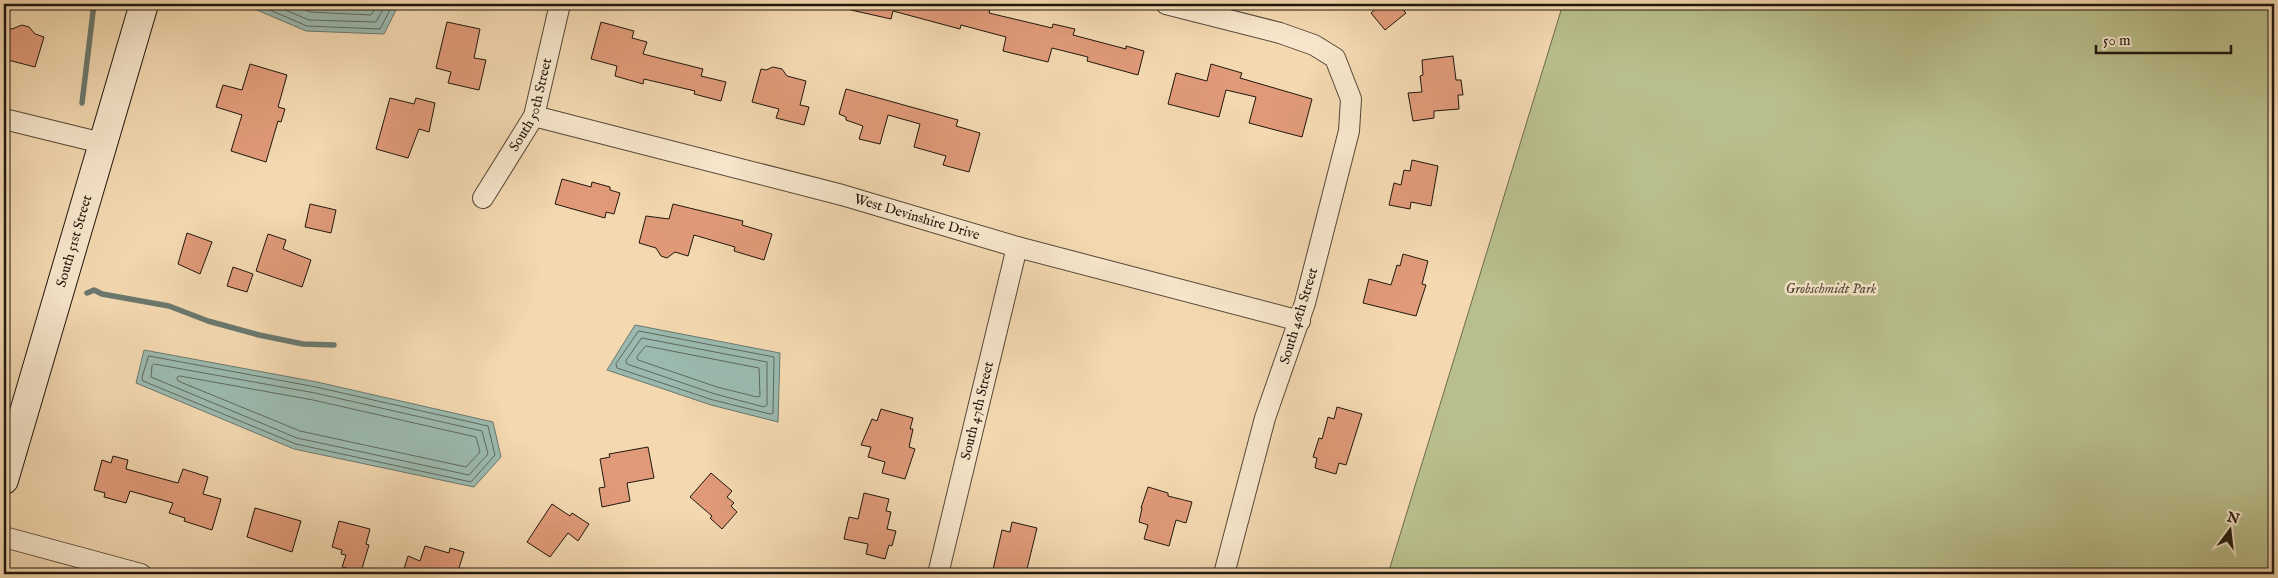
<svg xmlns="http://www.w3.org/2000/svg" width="2278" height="578" viewBox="0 0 2278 578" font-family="'IM FELL English',serif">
  <rect width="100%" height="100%" fill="#f3d8b0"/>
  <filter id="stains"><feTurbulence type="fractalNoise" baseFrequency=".004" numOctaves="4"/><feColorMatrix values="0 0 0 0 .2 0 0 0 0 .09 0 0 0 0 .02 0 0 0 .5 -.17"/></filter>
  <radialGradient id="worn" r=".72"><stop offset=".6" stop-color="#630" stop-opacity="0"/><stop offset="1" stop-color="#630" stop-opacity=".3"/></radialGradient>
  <!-- green -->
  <path fill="#b9bf8c" stroke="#6c6b4c" d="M1563,4H2274V574H1388Z"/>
  <!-- water -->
  <path fill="#9bb9ae" stroke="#6a786e" d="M243,4H399L384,34L306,31Z
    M635,325L780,353L778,422L711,405L607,370Z
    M144,350L317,382L493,422L501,457L474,487L294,449L136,383Z"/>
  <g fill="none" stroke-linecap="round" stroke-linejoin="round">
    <!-- shore -->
    <path stroke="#5e685e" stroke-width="1" d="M256,4L307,26L380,29L393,4
      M271,4L309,20L376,22L386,4
      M290,4L310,12L371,15L378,4
      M639,331L774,357L773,413L770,414L713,400L617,368L616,364Z
      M642,338L767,362V405L764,407L715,394L627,364L626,361Z
      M646,346L759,368L760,396L757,397L717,387L638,360L637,357Z
      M149,356L316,387L488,426L495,455L471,482L296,444L143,381L142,378Z
      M154,364L315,393L482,431L488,454L469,475L297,438L151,377L152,366Z
      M180,376L313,400L476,437L480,452L466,467L300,431L178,381L177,378Z"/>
    <!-- stream -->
    <path stroke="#6a786e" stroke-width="5.5" d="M82,103L94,4
      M87,293L94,290L102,294L169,306L208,321L259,335L303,344L334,345"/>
  </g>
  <!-- building -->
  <path fill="#e09a79" stroke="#20170d" d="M852,4H985L983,7L990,9L989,13L1052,28L1053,24L1075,29L1073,35L1126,49V46L1144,51L1138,75L1087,61L1088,57L1052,48L1048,62L1003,51L1006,37L961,25L960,29L893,11L891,19L851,10Z
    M1382,4H1398L1406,13L1385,30L1371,13Z
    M447,22L480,29L474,58L486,60L479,90L448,83L451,72L436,68Z
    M601,22L634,31L632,38L647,42L643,54L703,69L701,76L726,82L721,101L694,94L695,91L644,79L643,84L615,76L617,66L591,59Z
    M22,25L29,27L35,34L44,37L35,67L4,59V27L12,29Z
    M1453,56L1456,80H1461L1463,95H1458L1459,109L1434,111V118L1413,121L1408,93L1422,92L1420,76L1423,75L1422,60Z
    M250,64L287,75L278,107L285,109L281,122L278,121L266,162L231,151L242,115L216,107L223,85L242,90Z
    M1211,64L1242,73L1240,78L1312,99L1302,137L1249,123L1256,97L1226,90L1219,117L1168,104L1176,73L1207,81Z
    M773,67L782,69L787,76L806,81L800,105L809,107L804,125L776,118L779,109L752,102L761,69L766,70Z
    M846,89L958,120L956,126L980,133L969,172L943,165L946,156L914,147L920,124L888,115L880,144L859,139L863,126L846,120V117L839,114Z
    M390,98L414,104L416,98L435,103L429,132L419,129L408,158L376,149Z
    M1412,160L1438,166L1431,206L1411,202L1410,209L1389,205L1394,183L1401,185L1404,170L1410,171Z
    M562,179L591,187L592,182L610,187V190L620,193L614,214L606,212L605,218L555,204Z
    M310,204L336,210L331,233L305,227Z
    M673,204L743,221L742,225L772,234L764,260L734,251L735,247L694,235L688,256L675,252L667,258L661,256L656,248L639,243L646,216L669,219Z
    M187,233L212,242L200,274L178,264Z
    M268,234L286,240L283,249L311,260L302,287L256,271Z
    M1403,254L1428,261L1422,284L1426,285L1416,316L1363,303L1369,279L1391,285L1397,265L1400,266Z
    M233,267L253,274L247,292L227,286Z
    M1337,407L1362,414L1346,465L1339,463L1336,474L1315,468L1317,458L1313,457L1319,438L1322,439L1328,417L1334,419Z
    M881,409L913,418L910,429H913L909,447L915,449L905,479L882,473L885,462L868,457L871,447L861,445L872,419L877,421Z
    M648,447L654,478L627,483L630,501L602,507L599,488L605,487L600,459L610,457L609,454Z
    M113,456L128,460L126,469L178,483L183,469L208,477L203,494L221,499L212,530L184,521L185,518L169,513L173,503L130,491L126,503L104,497L105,493L94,490L102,460L111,463Z
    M711,473L732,491L727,497L734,503L731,506L737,512L722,529L710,518L712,516L690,497Z
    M1148,487L1168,493V496L1192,502L1186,523L1176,520L1169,546L1144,539L1148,525L1139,522L1142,508H1141Z
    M864,493L889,499L886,511L891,512L887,529L896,531L892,546L889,545L885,559L866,554L868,544L844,539L849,517L858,519Z
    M552,504L570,516L572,513L589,524L578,541L568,533L550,557L527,542Z
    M255,508L301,521L292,552L247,537Z
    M339,521L370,529L366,544L369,545L361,572L342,567L346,555L341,554L342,550L332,547Z
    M1012,522L1037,528L1027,569H1023L1022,574H992L1002,530L1010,532Z
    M425,546L449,553L450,548L464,552L457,574H412L403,572L408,556L420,561Z"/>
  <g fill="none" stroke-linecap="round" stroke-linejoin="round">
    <defs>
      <g id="street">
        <path d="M1166,4L1280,33L1314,45L1335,58L1351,99L1349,131L1305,303L1265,418L1224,574"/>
        <path id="s1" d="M534,116L842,195L1017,247L1300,321"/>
        <path d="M4,119L102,143"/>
        <path id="s2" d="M483,198L534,116L560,4"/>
        <path d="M4,537L141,574"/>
        <path id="s3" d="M938,574L1017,247"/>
      </g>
      <g id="secondary">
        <path id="s4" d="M4,480L144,4"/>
      </g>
    </defs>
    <!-- street casing -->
    <use href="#street" stroke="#554736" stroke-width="22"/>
    <!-- secondary casing -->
    <use href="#secondary" stroke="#20170d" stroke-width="30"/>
    <!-- street -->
    <use href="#street" stroke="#f7e6cc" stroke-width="20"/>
    <!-- secondary -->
    <use href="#secondary" stroke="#f7e6cc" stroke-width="28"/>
  </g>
  <g text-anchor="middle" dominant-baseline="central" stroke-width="5" stroke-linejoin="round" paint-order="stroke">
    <!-- street labels -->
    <g font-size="14" fill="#20170d" stroke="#f7e6cc">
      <text stroke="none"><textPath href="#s2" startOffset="106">South 50th Street</textPath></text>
      <text stroke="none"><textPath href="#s1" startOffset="396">West Devinshire Drive</textPath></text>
      <text stroke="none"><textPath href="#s4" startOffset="249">South 51st Street</textPath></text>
      <text transform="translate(1299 316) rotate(-73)">South 46th Street</text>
      <text stroke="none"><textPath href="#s3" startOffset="168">South 47th Street</textPath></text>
    </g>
    <!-- park labels -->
    <g font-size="14" font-style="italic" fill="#4e4933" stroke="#f7e6cc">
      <text x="1831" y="289">Grobschmidt Park</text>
    </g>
  </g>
  <!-- margin -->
  <rect width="2278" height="578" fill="none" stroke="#f3d8b0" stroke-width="20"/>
  <rect x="5" y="5" width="2268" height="568" fill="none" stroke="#20170d" stroke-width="2.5"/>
  <rect x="10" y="10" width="2258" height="558" fill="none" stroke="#20170d"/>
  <!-- north arrow -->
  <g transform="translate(2230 530) rotate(15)" stroke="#f7e6cc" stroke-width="4" paint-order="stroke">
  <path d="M0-4L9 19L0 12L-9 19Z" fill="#20170d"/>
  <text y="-8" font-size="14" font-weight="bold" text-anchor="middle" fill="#20170d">N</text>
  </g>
  <!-- scale -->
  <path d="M2096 45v8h135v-8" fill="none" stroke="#20170d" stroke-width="2.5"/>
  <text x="2103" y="45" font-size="15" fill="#20170d" stroke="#f7e6cc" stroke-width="4" paint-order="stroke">50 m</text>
  <rect width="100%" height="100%" filter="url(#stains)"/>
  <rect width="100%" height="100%" fill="url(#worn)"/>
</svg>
